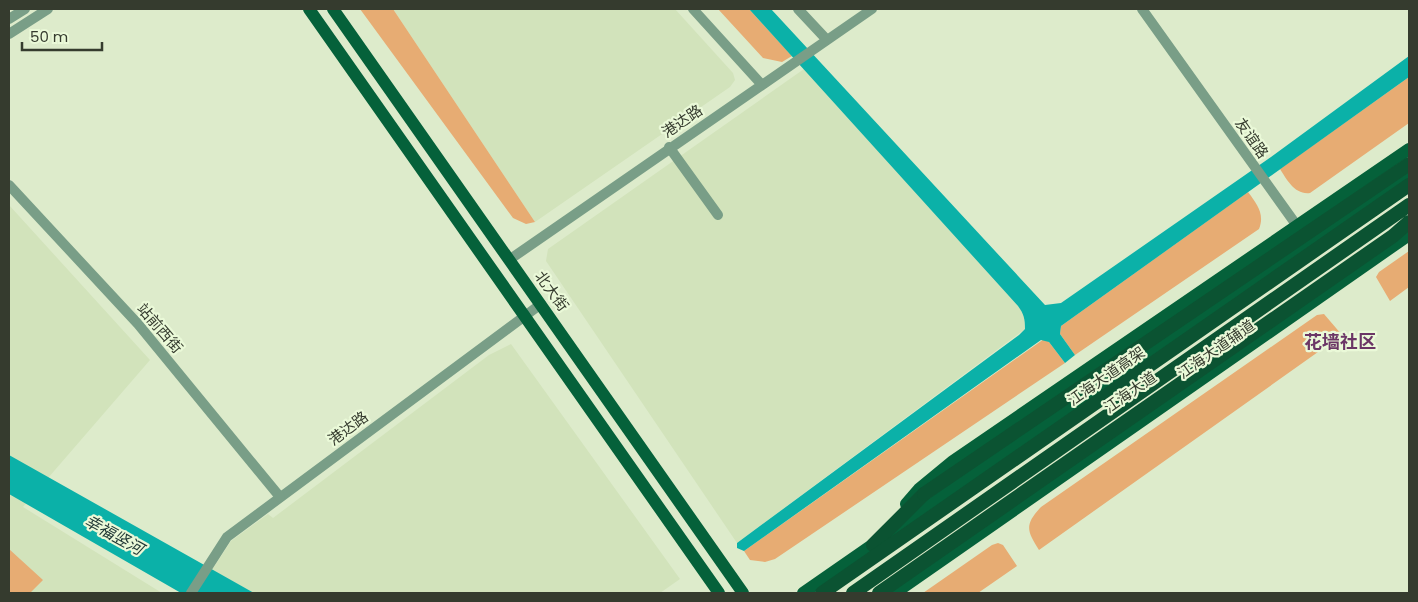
<svg xmlns="http://www.w3.org/2000/svg" width="1418" height="602" viewBox="0 0 1418 602" font-family="Poppins,'Noto Sans SC',sans-serif">
  <rect width="100%" height="100%" fill="#ddebcb"/>
  <!-- built -->
  <path fill="#d2e3bb" d="M393,9H675L733,73L735,80L730,87L535,222Z
    M804,69L1018,306L1024,314L1025,329L737,543L546,261L548,249Z
    M9,205L150,360L23,507L162,593H9Z
    M511,344L680,579L660,593H254L212,570L231,541L268,514L273,518L489,355Z"/>
  <!-- green -->
  <path fill="#e7ac73" d="M360,9H393L535,222L526,224L513,218Z
    M718,9H749L792,56L782,62L763,58Z
    M1409,77V123L1310,193C1295,195 1287,180 1280,169Z
    M1248,192C1257,204 1265,214 1259,229L1075,355L1060,334L1061,326Z
    M1409,251V287L1390,301L1376,277L1379,272Z
    M1324,314L1342,335L1039,550C1027,531 1024,525 1041,507L1317,315Z
    M1044,339L1049,342L1065,363L775,559L765,562L750,560L744,551Z
    M998,543L1003,545L1017,566L978,593H923L992,545Z
    M9,549L43,580L30,593H9Z"/>
  <!-- water -->
  <path fill="#0bb1a8" d="M749,9H771L1045,305L1061,303L1271,157L1409,56V77L1061,326L1060,334L1075,355L1065,363L1049,342L1041,340L744,551L737,548V543L1019,335L1025,329C1025,319 1024,314 1018,306Z
    M9,455L254,593H181L9,494Z"/>
  <g fill="none" stroke-linecap="round" stroke-linejoin="round">
    <!-- minor -->
    <path stroke="#799e87" stroke-width="10" d="M693,9L762,85
      M798,9L827,40
      M669,147L718,215
      M509,260L872,9
      M191,593L227,537L541,304"/>
    <!-- tertiary -->
    <path stroke="#799e87" stroke-width="10" d="M1142,9L1300,230
      M9,19L25,9
      M9,34L48,9
      M9,185L138,324L280,497"/>
    <!-- primary -->
    <path stroke="#05613a" stroke-width="12" d="M309,9L719,593
      M333,9L743,593
      M906,504L919,489L953,461L1409,149
      M803,593L1409,172
      M895,593L1409,235"/>
    <!-- trunk -->
    <path stroke="#0b5332" stroke-width="14" d="M873,545L924,494"/>
    <!-- trunk-bridge -->
    <path stroke="#0b5332" stroke-width="14" d="M924,494L1409,164
      M822,593L1409,185
      M853,593L1409,205
      M879,593L1393,236L1409,222"/>
  </g>
  <g text-anchor="middle" dominant-baseline="central" stroke-width="4.5" stroke-linejoin="round" paint-order="stroke">
    <!-- street labels -->
    <g font-size="15" fill="#353b2e" stroke="#eaf9d8">
      <text transform="translate(682 121) rotate(-34)">港达路</text>
      <text transform="translate(1252 138) rotate(55)">友谊路</text>
      <text transform="translate(552 291) rotate(54)">北大街</text>
      <text transform="translate(160 328) rotate(49)">站前西街</text>
      <text transform="translate(1216 349) rotate(-35)">江海大道辅道</text>
      <text transform="translate(1106 376) rotate(-35)">江海大道高架</text>
      <text transform="translate(1130 392) rotate(-35)">江海大道</text>
      <text transform="translate(348 428) rotate(-37)">港达路</text>
    </g>
    <!-- water labels -->
    <g font-size="16" font-style="italic" fill="#1f3634" stroke="#eaf9d8">
      <text transform="translate(114 535) rotate(29)">幸福竖河</text>
    </g>
    <!-- quarter labels -->
    <g font-size="18" font-weight="bold" fill="#6b3666" stroke="#eaf9d8">
      <text x="1340" y="341">花墙社区</text>
    </g>
  </g>
  <!-- border -->
  <rect width="1418" height="602" fill="none" stroke="#353b2e" stroke-width="20"/>
  <!-- scale -->
  <path d="M22 42v8h80v-8" fill="none" stroke="#353b2e" stroke-width="2.5"/>
  <text x="30" y="42" font-size="15" fill="#353b2e" stroke="#eaf9d8" stroke-width="4" paint-order="stroke">50 m</text>
</svg>
